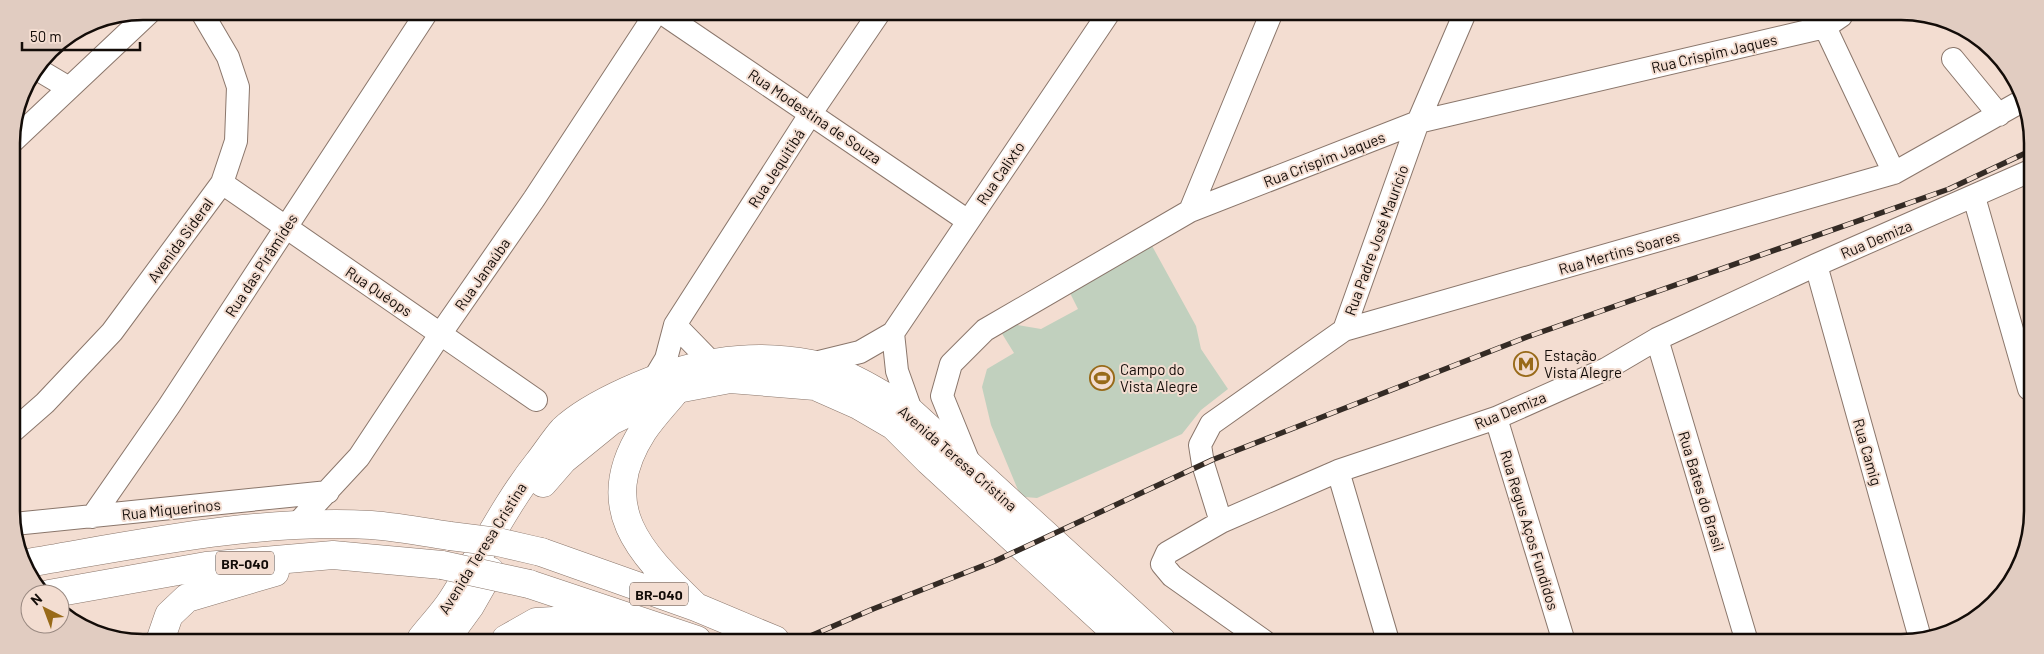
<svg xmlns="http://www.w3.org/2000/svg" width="2044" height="654" viewBox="0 0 2044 654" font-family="Barlow,sans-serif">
  <rect width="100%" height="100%" fill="#f3ddd1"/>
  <!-- green -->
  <path fill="#c1d0be" d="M1151,244L1196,326L1201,349L1228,389L1201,410L1182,434L1037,498L1025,497L1018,490L991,425L982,387L987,369L1014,353L1001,332L1012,324L1041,329L1078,309L1068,289Z"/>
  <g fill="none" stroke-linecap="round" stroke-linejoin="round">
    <defs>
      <path id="minor" d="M662,13L968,221
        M1825,27L1894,173
        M1953,59L1999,115
        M37,69L69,88
        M12,142L151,11
        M222,183L536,400
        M1974,197L2029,389
        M1190,211L1271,14
        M1816,265L1920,638
        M675,325L711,362
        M1344,330L1894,173L2022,101
        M893,333L897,371L912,413
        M1657,339L1747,642
        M811,364L860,352L893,333L1108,14
        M654,379L666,359L675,325L811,113L879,13
        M1496,418L1564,642
        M13,431L45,403L112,332L222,183L236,141L238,87L228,57L201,11
        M970,465L942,396L951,364L985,330L1190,211L1418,122L1825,27L1841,16
        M1338,471L1388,641
        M92,517L169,406L427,12
        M1221,522L1203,464L1200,445L1211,424L1344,330L1418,122L1464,15
        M14,524L328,492
        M295,526L359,457L441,333L534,199L656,13
        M1264,641L1172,576L1162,564L1167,553L1221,522L1338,471L1496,418L1606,369L1657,339L1816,265L2030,171"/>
      <path id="major" d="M543,483L563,460L611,421L677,389L730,379L815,386L858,405L894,426L929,461L1125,641
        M421,639C431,626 443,614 452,600C481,555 504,506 538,463C546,453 554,440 563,430C581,413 605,401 627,391C686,364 746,351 811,364C844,370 883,395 912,413L1162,641
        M446,639L470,606L490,571"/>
      <path id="highway" d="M677,389C666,403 653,416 643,431C593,509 642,554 696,607
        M541,552L696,607L775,640
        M27,563C140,544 255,519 371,525C397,527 424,532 450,536
        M529,584L697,640
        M49,594L206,566L333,555L442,565
        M161,638L169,615L187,598L275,572
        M506,639L536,622L571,620L624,631"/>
    </defs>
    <!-- minor casing -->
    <use href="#minor" stroke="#8a766b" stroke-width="24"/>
    <!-- major casing -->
    <use href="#major" stroke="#8a766b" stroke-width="29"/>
    <!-- highway casing -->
    <use href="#highway" stroke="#8a766b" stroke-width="29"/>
    <!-- minor -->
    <use href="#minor" stroke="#fff" stroke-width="22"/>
    <!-- major -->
    <use href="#major" stroke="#fff" stroke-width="28"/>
    <!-- highway -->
    <use href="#highway" stroke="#fff" stroke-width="28"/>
    <defs>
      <path id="rail" d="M801,640L873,609L995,561L1212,460L1527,337L1949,189L2030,151"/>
    </defs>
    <!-- rail casing -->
    <use href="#rail" stroke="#342b25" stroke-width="5.5"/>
    <!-- rail -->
    <use href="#rail" stroke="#f3ddd1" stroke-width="4" stroke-dasharray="11" stroke-linecap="butt"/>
    <defs>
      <path id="highway-bridge" d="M450,536L498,542L541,552
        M442,565L529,584"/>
    </defs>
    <!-- highway-bridge casing -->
    <use href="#highway-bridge" stroke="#8a766b" stroke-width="29" stroke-linecap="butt"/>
    <!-- highway-bridge -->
    <use href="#highway-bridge" stroke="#fff" stroke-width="28"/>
  </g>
  <!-- icons -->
  <defs>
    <symbol id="metro-ring" viewBox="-11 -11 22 22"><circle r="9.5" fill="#f3ddd1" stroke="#986a19" stroke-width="1.5"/><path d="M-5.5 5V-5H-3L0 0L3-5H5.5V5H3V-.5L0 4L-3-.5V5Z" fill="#986a19"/></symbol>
    <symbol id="stadium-ring" viewBox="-11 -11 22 22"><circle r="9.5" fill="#f3ddd1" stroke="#986a19" stroke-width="1.5"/><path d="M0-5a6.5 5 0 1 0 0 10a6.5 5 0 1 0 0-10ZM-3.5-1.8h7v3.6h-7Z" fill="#986a19"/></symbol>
  </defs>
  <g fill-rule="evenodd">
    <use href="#metro-ring" x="1512" y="350" width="28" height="28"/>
    <use href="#stadium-ring" x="1088" y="364" width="28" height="28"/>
  </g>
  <g text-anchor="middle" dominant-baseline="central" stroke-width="4" stroke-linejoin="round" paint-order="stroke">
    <!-- shield labels -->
    <g fill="#f3ddd1" stroke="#564b44" stroke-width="1">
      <rect x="216" y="551.5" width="58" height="23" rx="4"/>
      <rect x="630" y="582.5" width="58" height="23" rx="4"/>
    </g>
    <g font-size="14" font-weight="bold" fill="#130c08">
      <text x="245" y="563">BR-040</text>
      <text x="659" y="594">BR-040</text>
    </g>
    <!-- street labels -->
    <g font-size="15" fill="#130c08" stroke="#f3ddd1">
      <text transform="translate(1714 53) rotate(-13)">Rua Crispim Jaques</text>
      <text transform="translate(815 116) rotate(34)">Rua Modestina de Souza</text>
      <text transform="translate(1324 159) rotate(-21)">Rua Crispim Jaques</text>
      <text transform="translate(776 168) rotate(-57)">Rua Jequitibá</text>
      <text transform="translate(1000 173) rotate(-56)">Rua Calixto</text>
      <text transform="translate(1876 239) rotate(-23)">Rua Demiza</text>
      <text transform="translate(180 240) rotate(-54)">Avenida Sideral</text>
      <text transform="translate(1376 240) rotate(-70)">Rua Padre José Maurício</text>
      <text transform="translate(1619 252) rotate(-16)">Rua Mertins Soares</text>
      <text transform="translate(261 265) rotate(-57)">Rua das Pirâmides</text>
      <text transform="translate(482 274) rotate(-55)">Rua Janaúba</text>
      <text transform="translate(379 291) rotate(34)">Rua Quéops</text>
      <text transform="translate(1510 410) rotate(-22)">Rua Demiza</text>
      <text transform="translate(1868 452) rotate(74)">Rua Camig</text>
      <text transform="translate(958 458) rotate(41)">Avenida Teresa Cristina</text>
      <text transform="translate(1702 491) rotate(73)">Rua Bates do Brasil</text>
      <text transform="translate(171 509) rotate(-6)">Rua Miquerinos</text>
      <text transform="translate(1530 530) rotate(73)">Rua Regus Aços Fundidos</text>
      <text transform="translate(482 548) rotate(-58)">Avenida Teresa Cristina</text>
    </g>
    <!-- poi labels -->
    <g font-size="15" fill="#130c08" stroke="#f3ddd1" text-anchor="start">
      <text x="1544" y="355">Estação<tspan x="1544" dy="17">Vista Alegre</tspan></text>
      <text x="1120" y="369">Campo do<tspan x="1120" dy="17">Vista Alegre</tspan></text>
    </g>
  </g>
  <!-- crop -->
  <path d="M0 0H2044V654H0ZM143 20H1901A123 123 0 0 1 2024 143V511A123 123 0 0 1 1901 634H143A123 123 0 0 1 20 511V143A123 123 0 0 1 143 20Z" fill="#e1ccc1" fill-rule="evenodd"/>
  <path fill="none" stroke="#130c08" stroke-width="2.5" d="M143 20H1901A123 123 0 0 1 2024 143V511A123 123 0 0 1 1901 634H143A123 123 0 0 1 20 511V143A123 123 0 0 1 143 20Z"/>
  <!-- north arrow -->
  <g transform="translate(45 609) rotate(318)"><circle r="24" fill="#f3ddd1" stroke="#998981"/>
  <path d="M0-4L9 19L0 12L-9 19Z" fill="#986a19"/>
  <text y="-8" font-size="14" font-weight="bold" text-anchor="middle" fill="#130c08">N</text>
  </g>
  <!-- scale -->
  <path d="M22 42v8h118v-8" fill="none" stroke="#130c08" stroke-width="2.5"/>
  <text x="30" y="42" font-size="15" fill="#130c08" stroke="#f3ddd1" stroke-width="4" paint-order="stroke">50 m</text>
</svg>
